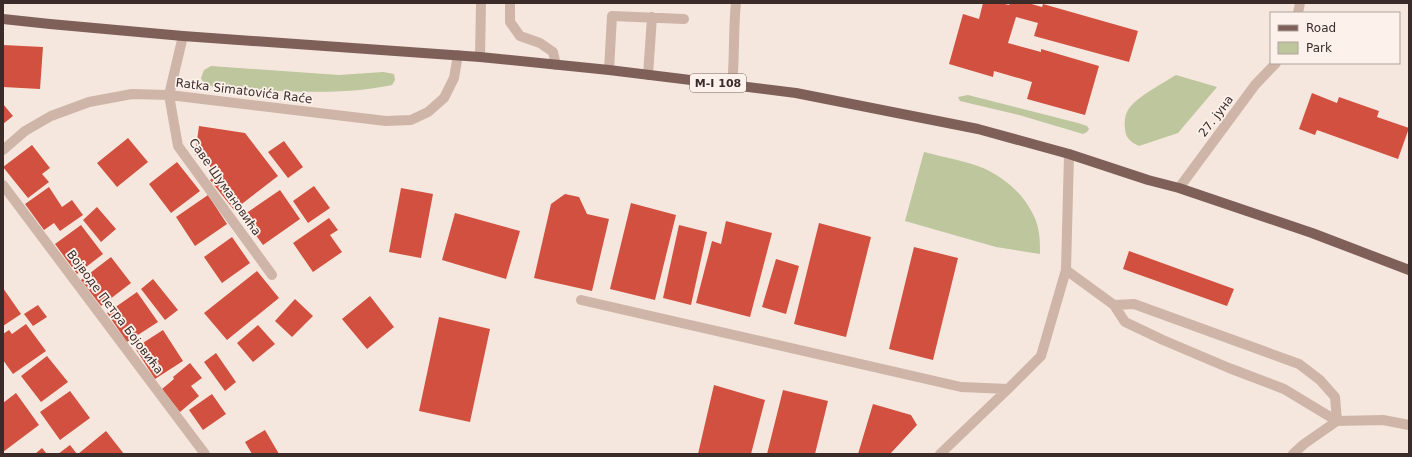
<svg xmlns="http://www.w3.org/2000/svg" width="1412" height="457" viewBox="0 0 1412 457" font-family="'DejaVu Sans',sans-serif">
  <rect width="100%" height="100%" fill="#f5e7de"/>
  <!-- green -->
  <path fill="#bdc69c" d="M211,66L339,75L383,72L394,74L395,80L392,85C335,97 276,90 218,88L204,84L201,78L204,70Z
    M1176,75L1217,87L1178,133L1139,146C1131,142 1125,138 1125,128C1124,123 1125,115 1128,110C1135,98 1163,83 1176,75Z
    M968,95L1078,123L1087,126L1089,129L1087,132L1083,134L1019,115L960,101L958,97Z
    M924,152C943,157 966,161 983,168C1006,178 1027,197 1036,221C1040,232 1040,243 1040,254L996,247L905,221Z"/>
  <!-- building -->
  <path fill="#d2503f" d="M983,3H1001L1009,5L1010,3H1028L1042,7L1043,4L1138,31L1129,62L1034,36L1038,23L1016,17L1008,43L1041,52V49L1099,66L1085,115L1027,99L1032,82L994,71L993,77L949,64L963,14L979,19Z
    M3,45L43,47L40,89L3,87Z
    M1312,93L1337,103L1339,97L1379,111L1377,117L1409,128L1398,159L1317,130L1315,135L1299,129Z
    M3,104L13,116L3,124Z
    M199,126L245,133L278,176L234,210L210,180L216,175L209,165L210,157L195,155Z
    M128,138L148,162L117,187L97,163Z
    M284,141L303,167L288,178L268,152Z
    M32,145L50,168L42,174L49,182L28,198L3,167Z
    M177,162L200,191L171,213L149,184Z
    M314,186L330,208L308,223L293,201Z
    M49,187L62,207L72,200L83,215L60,231L54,223L44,230L25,204Z
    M401,188L433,194L421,258L389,252Z
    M280,190L300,219L263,245L242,216Z
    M565,194L579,197L587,214L609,219L592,291L534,278L551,204Z
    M208,195L227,224L195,246L176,217Z
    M631,203L676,215L655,300L610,289Z
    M97,207L116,229L101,242L83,220Z
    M455,213L520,231L506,279L442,260Z
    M329,218L338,230L330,235L342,252L313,272L293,243Z
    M726,221L772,233L750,317L696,303L712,241L721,244Z
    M819,223L871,237L846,337L794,324Z
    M81,225L103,254L77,274L55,244Z
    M679,225L707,232L691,305L663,298Z
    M232,237L250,263L222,283L204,257Z
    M914,247L958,258L933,360L889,349Z
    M1129,251L1234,289L1227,306L1123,269Z
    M111,257L131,283L101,306L81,280Z
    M776,259L799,266L786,314L762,307Z
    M257,271L279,298L227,340L204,313Z
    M153,279L178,310L165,320L141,289Z
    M3,288L21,314L3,326Z
    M137,292L158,322L127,342L107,313Z
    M370,296L394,327L367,349L342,319Z
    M295,299L313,316L292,337L275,321Z
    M38,305L47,317L33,326L24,314Z
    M439,317L490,329L470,422L419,411Z
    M26,324L46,351L13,374L3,360V334L9,330L12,334Z
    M258,325L275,344L253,362L237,343Z
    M163,330L183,361L155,379L135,348Z
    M216,353L236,382L225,391L204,362Z
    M47,356L68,382L41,402L21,376Z
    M190,363L202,378L191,386L199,396L180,412L162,389L174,379L173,377Z
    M714,385L765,400L751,454H698Z
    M783,390L828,401L815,454H767Z
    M70,391L90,418L60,440L40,412Z
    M16,393L39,425L3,452V403Z
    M212,394L226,414L203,430L189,410Z
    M873,404L911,415L917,425L890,454H858Z
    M265,430L279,454H252L245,442Z
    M106,431L124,454H78Z
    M70,445L77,454H58Z
    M42,448L47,454H35Z"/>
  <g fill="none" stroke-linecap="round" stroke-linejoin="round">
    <!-- minor -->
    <path stroke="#cfb5a8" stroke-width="10" d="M510,3V22L520,36L540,43L553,52L556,65
      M1298,13L1300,3
      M183,36L169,95L178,146L272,275
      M480,57L481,3
      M609,70L612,16L684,19
      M648,75L652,17
      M732,84C735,57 733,30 736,3
      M3,150L25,131L51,116L89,102L132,94L169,95L386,121L411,120L428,112L444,98L454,78L458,55
      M3,185L205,454
      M1179,188L1255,85L1276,63
      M1066,270L1114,305L1134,304L1299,364L1320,380L1335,397L1337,421
      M581,300L961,387L1008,389
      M1114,305L1125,322L1163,340L1229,368L1284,389L1337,421
      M940,454L1008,389L1041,356L1066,270L1069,154
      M1293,454L1304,444L1337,421L1383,420L1409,425"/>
    <!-- major -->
    <path stroke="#7f6059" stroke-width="10" d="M3,19L50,24L183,36L480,57L609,70L796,93L978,129L1069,154L1148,180L1179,188L1312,233L1409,270"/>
  </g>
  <g text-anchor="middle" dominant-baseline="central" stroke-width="3.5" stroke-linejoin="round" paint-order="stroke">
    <!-- shield labels -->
    <rect fill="#fcf2eb" stroke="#756763" stroke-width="1" x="690" y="74" width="56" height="18" rx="3"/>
    <g font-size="11" font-weight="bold" fill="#3b2c29">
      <text x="718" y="83">M-I 108</text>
    </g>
    <!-- street labels -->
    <g font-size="12" fill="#3b2c29" stroke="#fcf2eb">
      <text transform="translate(244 91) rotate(7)">Ratka Simatovića Raće</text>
      <text transform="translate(1216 116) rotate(-53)">27. јуна</text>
      <text transform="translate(225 187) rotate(55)">Саве Шумановића</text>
      <text transform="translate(115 312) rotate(53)">Војводе Петра Бојовића</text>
    </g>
  </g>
  <!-- border -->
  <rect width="1412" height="457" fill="none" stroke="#3b2c29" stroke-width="8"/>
  <!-- legend -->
  <rect x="1270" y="12" width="130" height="52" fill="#fcf2eb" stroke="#afa39d"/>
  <rect x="1278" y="25" width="20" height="6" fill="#7f6059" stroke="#afa39d"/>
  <text x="1306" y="32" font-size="12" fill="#3b2c29">Road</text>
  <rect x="1278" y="42" width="20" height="12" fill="#bdc69c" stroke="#afa39d"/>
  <text x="1306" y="52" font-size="12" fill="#3b2c29">Park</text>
</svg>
